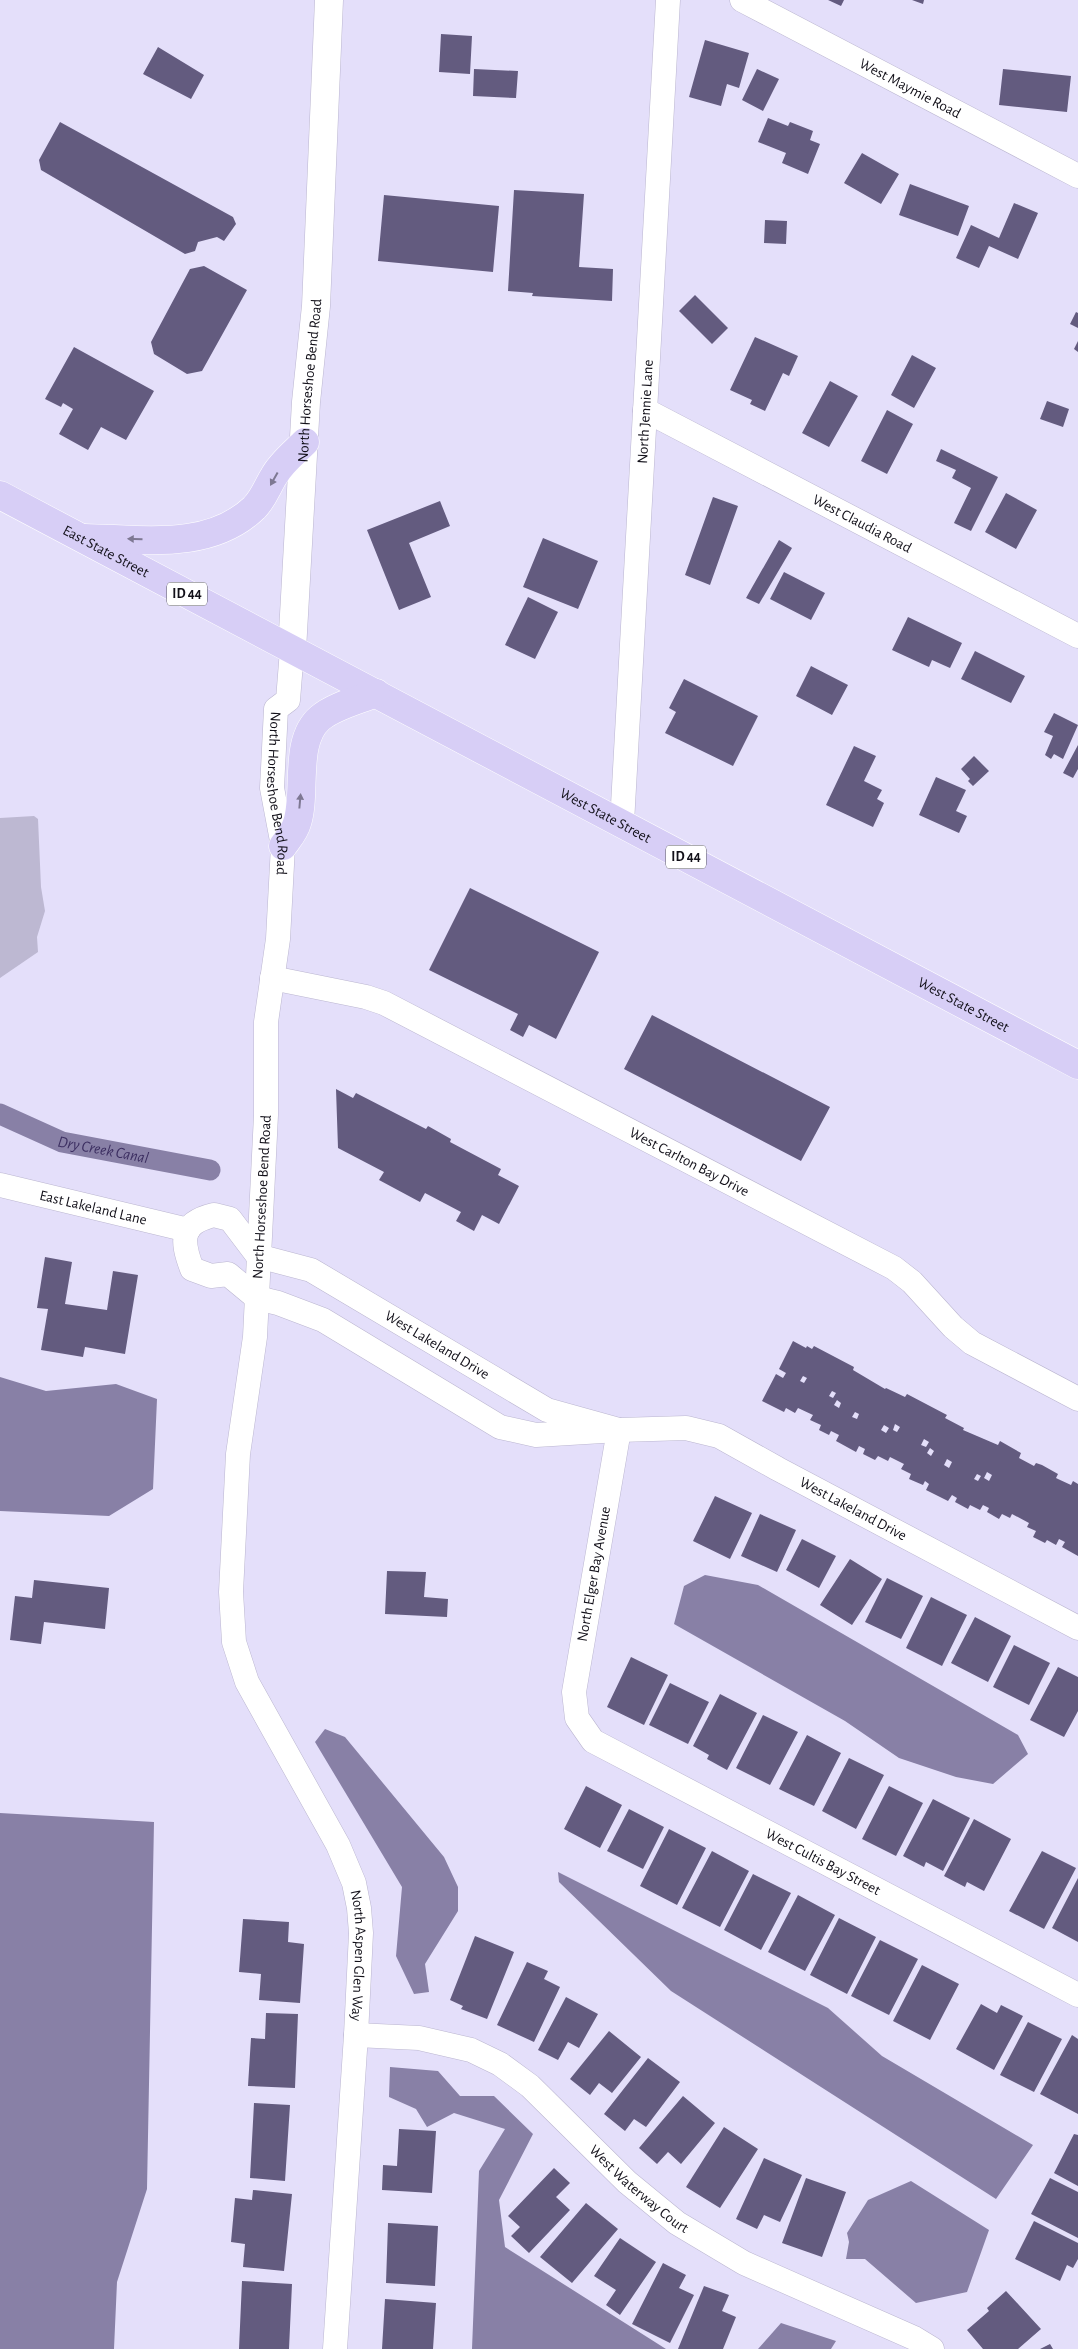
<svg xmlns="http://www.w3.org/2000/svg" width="1078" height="2349" viewBox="0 0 1078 2349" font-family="'Alegreya Sans',sans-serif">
  <rect width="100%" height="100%" fill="#e4dffa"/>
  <!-- green -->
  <path fill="#bdb8d2" d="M34,816L38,819L41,887L45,911L37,937L38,952L0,978V818Z"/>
  <!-- water -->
  <path fill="#8880a6" d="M0,1377L46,1391L116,1384L157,1399L153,1489L109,1516L0,1511Z
    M705,1575L758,1585L1018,1735L1028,1754L993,1784L956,1777L899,1758L845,1721L674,1624L684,1586Z
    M325,1729L345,1737L444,1857L458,1887V1911L425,1964L429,1992L414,1994L396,1956L402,1887L315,1742Z
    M0,1813L154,1822L147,2189L117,2282L114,2349H0Z
    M558,1872L828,2008L882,2056L1033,2145L996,2199L671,1991L559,1882Z
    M390,2067L438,2071L460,2096H494L533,2134L499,2200L505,2247L666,2349H472L479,2171L505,2129L454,2113L427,2127L416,2109L389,2097Z
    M911,2181L989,2230L967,2292L916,2303L865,2259H846L849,2242L847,2233L868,2200Z
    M781,2323L836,2341L831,2349H758Z"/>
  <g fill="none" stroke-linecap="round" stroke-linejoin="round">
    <!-- canal -->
    <path stroke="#8880a6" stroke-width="21" id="s1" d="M0,1114L62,1142L210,1170"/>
  </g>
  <!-- building -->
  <path fill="#635b7f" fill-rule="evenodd" d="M828,0H844L841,6Z
    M912,0H924L923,4Z
    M441,34L472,36L470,74L439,72Z
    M705,40L749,53L739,88L727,84L721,106L689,97Z
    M158,47L204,75L191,99L143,74Z
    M474,69L518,71L516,98L473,96Z
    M757,69L779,79L763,111L742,100Z
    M1003,69L1071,76L1067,112L999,105Z
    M768,118L788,126L790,122L813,131L810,140L820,144L808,174L782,163L786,153L758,142Z
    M60,122L233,217L236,224L224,241L217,237L198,242L195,251L185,254L41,170L39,160Z
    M862,153L899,174L881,204L844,183Z
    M910,184L969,206L958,236L899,215Z
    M514,190L584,194L579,267L613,269L612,301L532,296L533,293L508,291Z
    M384,195L499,206L493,272L378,261Z
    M1014,203L1038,213L1018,259L989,246L979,268L956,258L971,225L999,238Z
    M765,220L787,221L786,244L764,243Z
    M204,266L247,290L202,371L187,374L154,354L151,342L190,269Z
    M695,295L728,328L712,344L679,311Z
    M1076,312L1078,313V328L1070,324Z
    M755,337L798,356L789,376L783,373L765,411L750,404L752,400L730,390Z
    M1078,341V352L1074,349Z
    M74,347L154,391L126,440L101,427L88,450L59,434L73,409L63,403L61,407L45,399Z
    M912,355L936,368L914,408L891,395Z
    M830,381L858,396L829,447L802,433Z
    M1047,401L1069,409L1063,427L1040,419Z
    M887,410L913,424L887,474L861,461Z
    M941,449L998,477L971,531L954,523L971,488L952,478L956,470L936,461Z
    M1006,493L1037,510L1016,549L985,532Z
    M713,497L738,506L710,585L685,575Z
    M440,501L450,526L409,543L431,597L399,610L367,530Z
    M543,538L598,561L578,609L523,587Z
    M779,540L792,548L759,604L746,598Z
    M784,572L825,593L811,620L770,599Z
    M528,597L558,612L535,659L505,645Z
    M908,617L962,643L950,668L932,660L929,667L892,650Z
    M975,651L1025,676L1011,703L961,679Z
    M811,666L848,685L832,715L796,696Z
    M684,679L758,716L733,766L665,733L676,712L669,708Z
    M1054,713L1078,725L1063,759L1054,754L1051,759L1045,755L1053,736L1044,732Z
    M1078,745V769L1073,778L1063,773Z
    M854,746L876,756L864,781L882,790L877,799L884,803L873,827L826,805Z
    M974,756L989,771L973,786L968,781L970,779L961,769Z
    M936,777L966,790L956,811L967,816L959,833L919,815Z
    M470,888L599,952L556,1039L529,1025L523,1037L510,1030L518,1014L429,970Z
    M652,1015L830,1107L801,1161L624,1069Z
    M336,1089L353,1098L356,1093L426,1129L428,1126L451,1139L450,1142L501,1169L498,1175L519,1186L499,1224L482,1215L474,1231L456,1221L461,1212L425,1193L420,1202L379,1180L384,1172L338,1148Z
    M45,1257L72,1262L65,1304L107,1310L113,1271L138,1275L125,1354L85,1347L83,1357L41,1350L48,1309L37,1308Z
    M793,1341L806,1348L807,1346L812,1349L814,1346L854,1367L853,1370L885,1389L886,1388L905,1397L907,1394L947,1415L945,1418L964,1428L963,1430L998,1445L1000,1441L1021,1453L1019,1458L1034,1466L1036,1463L1042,1465L1058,1474L1056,1478L1058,1479L1071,1485L1073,1481L1078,1484V1556L1062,1547L1065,1542L1059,1539L1056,1545L1047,1540L1045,1543L1033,1537L1036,1531L1027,1527L1029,1523L1012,1514L1010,1518L1002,1514L999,1519L987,1512L989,1508L983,1505L980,1510L970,1505L968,1509L955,1502L957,1498L952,1495L948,1501L926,1490L929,1484L925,1481L923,1485L909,1479L911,1474L901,1469L904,1464L890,1457L888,1461L878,1456L875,1460L863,1454L865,1449L859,1446L856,1452L836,1441L839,1435L831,1431L829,1435L819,1430L821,1425L810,1420L813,1415L798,1408L795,1413L786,1408L784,1412L762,1401L776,1374L783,1378L786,1373L779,1369ZM803,1376L807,1378L804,1383L800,1381ZM832,1391L836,1393L833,1398L829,1396ZM837,1400L841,1403L839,1408L834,1405ZM855,1412L859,1414L857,1419L852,1417ZM895,1424L900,1427L897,1432L893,1430ZM884,1425L889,1428L886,1433L881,1430ZM924,1439L929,1442L926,1447L921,1445ZM930,1448L934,1451L931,1456L927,1453ZM947,1459L952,1462L949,1468L944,1465ZM987,1472L992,1475L989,1481L984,1478ZM977,1474L981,1476L978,1481L974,1479Z
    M715,1496L752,1513L730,1559L693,1541Z
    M760,1514L796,1530L777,1572L741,1556Z
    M802,1539L836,1556L819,1588L786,1570Z
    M850,1559L882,1579L852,1625L820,1605Z
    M387,1571L426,1572L424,1597L448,1599L447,1617L385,1614Z
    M887,1578L923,1596L901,1639L865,1622Z
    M34,1580L109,1588L105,1629L44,1622L41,1644L10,1640L15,1596L32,1598Z
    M931,1597L967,1615L942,1666L906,1648Z
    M975,1617L1011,1636L988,1682L951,1663Z
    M1014,1645L1050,1663L1029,1705L993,1687Z
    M631,1657L668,1675L644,1725L607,1707Z
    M1058,1667L1078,1677V1711L1064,1737L1030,1720Z
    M670,1683L709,1702L688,1744L649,1725Z
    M720,1694L757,1713L727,1770L707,1759L709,1755L693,1746Z
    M763,1715L798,1732L770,1785L736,1768Z
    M807,1735L841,1753L814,1806L779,1789Z
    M849,1758L884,1775L856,1829L822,1811Z
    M586,1786L622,1805L600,1848L564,1829Z
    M889,1786L923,1803L896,1856L862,1839Z
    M933,1799L970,1818L943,1871L926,1862L924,1867L903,1856Z
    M629,1809L664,1827L643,1869L607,1851Z
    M974,1819L1011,1839L984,1891L967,1882L965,1887L944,1876Z
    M669,1829L706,1848L677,1905L640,1886Z
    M712,1851L749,1871L720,1927L682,1908Z
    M1042,1851L1076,1868L1044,1929L1009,1911Z
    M753,1874L791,1893L761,1950L724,1930Z
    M1078,1878V1942L1052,1928Z
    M798,1895L835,1915L805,1971L768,1952Z
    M839,1918L876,1937L847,1994L810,1975Z
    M243,1919L289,1922L288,1942L304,1944L300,2003L259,2000L261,1974L239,1972Z
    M475,1936L514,1952L487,2019L461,2009L463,2006L450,2000Z
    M880,1940L918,1959L889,2015L851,1996Z
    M527,1962L548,1971L544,1979L560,1987L534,2042L497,2025Z
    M922,1965L959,1984L930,2040L893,2021Z
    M566,1997L598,2014L579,2048L568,2042L558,2060L538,2050Z
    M981,2004L997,2013L1001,2005L1023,2016L994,2070L956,2049Z
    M266,2013L298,2014L295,2088L248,2086L251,2038L265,2039Z
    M1028,2022L1062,2039L1034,2092L1000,2075Z
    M609,2031L641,2057L612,2093L599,2083L590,2095L570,2079Z
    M1072,2035L1078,2039V2114L1040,2094Z
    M648,2058L680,2082L646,2127L634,2119L625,2131L604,2114Z
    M683,2096L715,2123L681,2164L668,2152L657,2164L639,2148Z
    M254,2103L290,2105L285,2181L250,2178Z
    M724,2127L758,2149L720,2208L686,2187Z
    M399,2129L436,2131L432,2193L382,2190L383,2165L397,2166Z
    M1074,2134L1078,2135V2186L1054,2173Z
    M764,2158L802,2175L780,2222L764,2215L757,2229L736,2219Z
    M554,2168L570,2183L556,2197L570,2210L529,2253L511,2236L520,2227L508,2216Z
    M806,2178L846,2192L822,2257L782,2243Z
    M1050,2178L1078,2192V2238L1031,2214Z
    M253,2190L292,2194L284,2271L243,2267L245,2244L231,2242L235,2198L252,2200Z
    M586,2203L618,2229L572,2283L540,2257Z
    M1034,2221L1078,2243V2259L1073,2268L1067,2265L1060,2281L1015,2259Z
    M388,2223L438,2226L435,2286L386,2283Z
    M620,2238L656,2262L620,2315L606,2305L616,2290L594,2276Z
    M663,2263L686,2275L679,2288L694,2295L670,2343L632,2324Z
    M242,2281L292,2284L289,2349H239Z
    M704,2286L729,2295L722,2311L736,2317L723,2349H678Z
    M1006,2291L1041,2329L1018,2349H983L967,2330L989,2311L987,2308Z
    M385,2299L436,2303L433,2349H382Z
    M1050,2344L1053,2349H1040Z"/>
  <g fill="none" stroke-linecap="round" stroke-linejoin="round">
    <defs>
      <g id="street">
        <path id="s2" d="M742,0L1078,176"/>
        <path id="s3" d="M645,410L1078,636"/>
        <path id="s4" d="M292,650L288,700L276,709L272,788L283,846L278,939L266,1022V1115L255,1337L238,1454L231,1592L234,1642L247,1682L338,1845L354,1883L359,1908L361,1933L356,2035L335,2349"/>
        <path id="s5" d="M622,823L668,0"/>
        <path id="s6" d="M272,978L366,997L384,1003L894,1268L912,1282L953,1327L972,1343L1078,1399"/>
        <path id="s7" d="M0,1185L188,1230"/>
        <path d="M214,1215L230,1219L258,1256L311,1270L547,1410L619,1430L536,1435L500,1427L323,1320L278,1303L257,1298L228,1274L211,1276L192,1269C181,1240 180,1223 214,1215Z"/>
        <path id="s8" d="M1078,1628L778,1469L719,1436L686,1428L619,1430L574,1692L577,1718L593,1741L1078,1995"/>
        <path id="s9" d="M356,2035L419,2038L471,2050L500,2064L530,2086L627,2182L677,2223L744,2263L914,2338L932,2349"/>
      </g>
      <g id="secondary">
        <path id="s10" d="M292,650L306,402L316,306L329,0"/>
      </g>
      <g id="primary">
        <path id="s11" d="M0,495L1078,1065"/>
        <path d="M85,538C142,539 209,551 254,508C264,498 267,487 274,476C281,463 295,452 305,442"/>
        <path d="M283,846C288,839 295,831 297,823C307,793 293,741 320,718C334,706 359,700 376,693"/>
      </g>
    </defs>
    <!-- street casing -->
    <use href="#street" stroke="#bbb6d0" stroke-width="25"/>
    <!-- secondary casing -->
    <use href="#secondary" stroke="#bbb6d0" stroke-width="29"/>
    <!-- primary casing -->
    <use href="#primary" stroke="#fff" stroke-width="29"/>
    <!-- street -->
    <use href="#street" stroke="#fff" stroke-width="24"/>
    <!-- secondary -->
    <use href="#secondary" stroke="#fff" stroke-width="28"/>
    <!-- primary -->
    <use href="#primary" stroke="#d7cef6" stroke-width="28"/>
  </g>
  <!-- one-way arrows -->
  <defs><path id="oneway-solid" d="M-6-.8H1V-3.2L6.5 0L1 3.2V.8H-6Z" transform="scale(1.25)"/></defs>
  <g fill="#7e7893">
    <use href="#oneway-solid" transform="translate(274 479) rotate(119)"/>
    <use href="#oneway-solid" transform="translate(135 539) rotate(-179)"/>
    <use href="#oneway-solid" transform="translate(300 801) rotate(-85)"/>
  </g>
  <g text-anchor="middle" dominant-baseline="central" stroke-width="5" stroke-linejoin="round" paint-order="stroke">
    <!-- shield labels -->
    <g fill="#fff" stroke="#59585e" stroke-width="1">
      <rect x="167" y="582.5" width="40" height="23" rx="4"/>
      <rect x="666" y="845.5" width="40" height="23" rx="4"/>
    </g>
    <g font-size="14" font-weight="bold" fill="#121019">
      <text x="187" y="594">ID 44</text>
      <text x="686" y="857">ID 44</text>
    </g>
    <!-- street labels -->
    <g font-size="15" fill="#121019" stroke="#fff">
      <text stroke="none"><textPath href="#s2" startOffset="190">West Maymie Road</textPath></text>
      <text stroke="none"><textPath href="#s10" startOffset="270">North Horseshoe Bend Road</textPath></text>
      <text stroke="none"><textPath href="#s5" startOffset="412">North Jennie Lane</textPath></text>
      <text stroke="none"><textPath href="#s3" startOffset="245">West Claudia Road</textPath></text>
      <text stroke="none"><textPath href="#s11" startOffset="120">East State Street</textPath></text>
      <text stroke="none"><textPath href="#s4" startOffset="150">North Horseshoe Bend Road</textPath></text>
      <text stroke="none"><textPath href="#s11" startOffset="685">West State Street</textPath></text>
      <text stroke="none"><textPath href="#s11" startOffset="1090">West State Street</textPath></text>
      <text stroke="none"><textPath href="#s6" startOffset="459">West Carlton Bay Drive</textPath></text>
      <text transform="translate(262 1197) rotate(-87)">North Horseshoe Bend Road</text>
      <text stroke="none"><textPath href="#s7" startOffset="96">East Lakeland Lane</textPath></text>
      <text transform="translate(437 1345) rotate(31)">West Lakeland Drive</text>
      <text transform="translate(853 1509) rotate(28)">West Lakeland Drive</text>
      <text transform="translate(594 1574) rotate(-80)">North Elger Bay Avenue</text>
      <text stroke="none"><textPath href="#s8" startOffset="1088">West Cultis Bay Street</textPath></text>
      <text stroke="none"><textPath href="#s4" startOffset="1345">North Aspen Glen Way</textPath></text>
      <text stroke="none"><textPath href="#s9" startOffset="336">West Waterway Court</textPath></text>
    </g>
    <!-- water labels -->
    <g font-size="16" font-style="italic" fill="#3c2e61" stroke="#fff">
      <text stroke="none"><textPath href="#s1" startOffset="110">Dry Creek Canal</textPath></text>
    </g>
  </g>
</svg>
